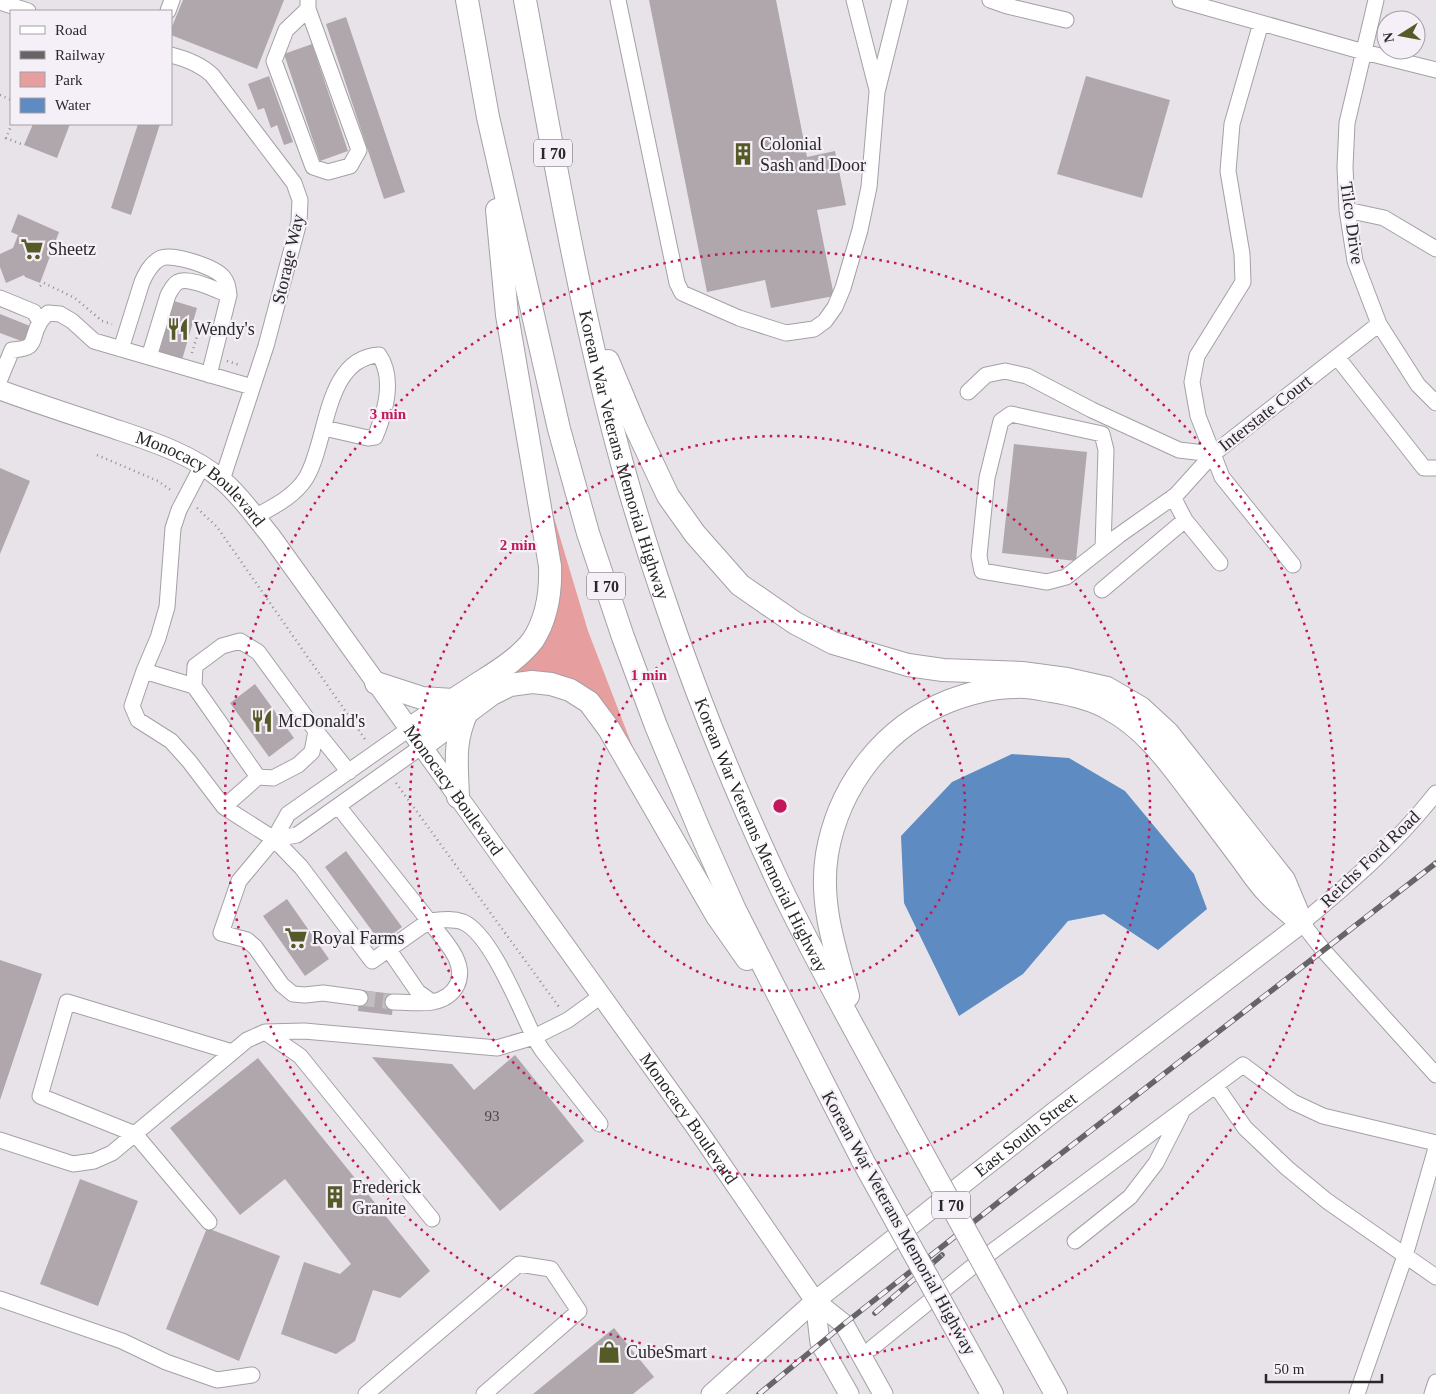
<svg xmlns="http://www.w3.org/2000/svg" width="1436" height="1394" viewBox="0 0 1436 1394" font-family="Georgia,serif">
  <rect width="100%" height="100%" fill="#e8e3e9"/>
  <!-- green -->
  <path fill="#e69e9e" d="M547,494L588,631L640,766L559,676L515,672L534,651Z"/>
  <!-- water -->
  <path fill="#5e8cc2" d="M1012,754L1069,758L1125,791L1194,874L1207,909L1158,950L1104,914L1068,921L1023,974L959,1016L904,903L901,836L952,782Z"/>
  <!-- building -->
  <path fill="#afa7ab" d="M183,0H284L257,69L171,35V29Z
    M649,0H776L807,157L835,151L846,205L817,210L834,296L771,308L765,280L707,292Z
    M346,17L405,192L384,199L326,24Z
    M312,44L348,151L320,161L284,54Z
    M269,76L293,142L284,145L277,125L271,128L264,108L258,110L248,84Z
    M1086,76L1170,100L1142,198L1057,174Z
    M33,124H70L57,158L24,145Z
    M138,124H160L131,215L111,208Z
    M18,214L59,232L40,283L25,277L24,275L6,283L0,267V254L13,248L18,235L11,232Z
    M174,301L197,308L182,360L159,353Z
    M0,314L30,326L24,342L0,333Z
    M1014,444L1087,452L1076,561L1002,553Z
    M0,468L30,481L0,554Z
    M255,684L294,738L269,757L230,703Z
    M346,851L402,927L381,943L325,867Z
    M287,899L329,959L305,976L263,916Z
    M0,960L42,974L0,1100Z
    M360,990L394,994L392,1015L358,1011Z
    M515,1055L584,1141L500,1211L372,1057L452,1064L474,1090Z
    M258,1058L430,1271L400,1298L373,1290L355,1341L336,1354L281,1334L304,1262L340,1274L351,1264L285,1179L240,1215L170,1128Z
    M80,1179L138,1201L98,1306L40,1284Z
    M207,1228L280,1256L239,1361L166,1329Z
    M614,1328L654,1377L633,1394H533Z"/>
  <g fill="none" stroke-linecap="round" stroke-linejoin="round">
    <!-- minor-tunnel -->
    <path stroke="#c2bdc3" stroke-width="15" stroke-dasharray="15 8" stroke-linecap="butt" d="M360,998L393,1002"/>
    <defs>
      <path id="minor" d="M308,0V9L359,150L350,166L328,172L313,167L274,61L286,30L308,9
        M618,0L677,283L682,293L739,318L786,333L814,329L825,321L835,307L843,288L860,230L869,187L877,92L900,0
        M854,0L877,90
        M990,0L1007,6L1066,20
        M1180,0L1364,52L1436,70
        M1376,0L1347,123L1345,167L1347,210L1355,261L1379,324L1418,385L1436,403
        M0,2L28,11
        M168,11L172,0
        M171,55C187,59 200,64 212,75L294,183L300,200L299,222L266,346L222,480
        M1347,210L1384,218L1436,249
        M0,298L34,312L40,322
        M121,349L142,282C146,273 151,263 161,258C173,253 215,267 223,277C228,283 228,288 229,295L209,375
        M149,357L168,295C171,290 173,285 178,282C189,276 218,291 229,295
        M1337,357L1424,468H1436
        M0,379L12,350C40,348 29,340 40,322C42,319 45,316 48,313L60,314L72,321L94,341L252,387
        M968,392L986,375L1005,371L1027,376L1092,410L1179,450L1213,454
        M1213,454L1198,416L1192,382L1197,356L1243,282L1242,254L1228,171L1232,124L1261,23
        M1173,497L1185,520L1220,563
        M255,517C274,506 294,497 306,478C328,442 324,358 379,355C395,378 385,413 375,437L368,438L324,428
        M1103,548L1106,450L1102,434L1011,414L1001,421L987,478L979,556L982,571L1047,582L1066,577L1118,536L1176,495L1213,454
        M1293,565L1222,477L1213,454L1379,324
        M1102,590L1185,520
        M144,671L132,706L138,720L171,741L189,761L224,807L274,839L301,867L372,961L429,921C442,938 468,962 457,985C452,995 443,1000 432,1002C420,1004 406,1002 393,1002
        M194,686L195,666L222,646L240,641L258,652L316,731L312,752L298,765L273,778L258,777L194,686L144,671L158,638L167,607L173,528L179,510L202,466
        M316,731L349,772
        M1436,793C1396,844 1351,882 1302,923L1324,951L1436,1075
        M338,806L429,921C441,920 452,918 463,922C491,934 520,1009 534,1037L568,1020L601,996
        M224,807L258,777
        M274,839L297,835L421,747
        M389,950L418,992L432,1002
        M360,998L323,993L305,995L293,994L282,985L255,947L247,940L221,933L239,881L274,839L288,814L409,729
        M265,1032L300,1056L432,1219
        M1216,1086L1245,1128L1287,1168L1327,1201L1436,1277
        M0,1140L73,1164L94,1161L112,1153L247,1040L265,1032L304,1031L497,1048L534,1037L542,1050L600,1124
        M209,1222L135,1134L40,1096L67,1002L232,1052
        M1075,1241L1130,1197L1156,1163L1181,1114
        M0,1299L122,1341L166,1362L217,1380L252,1375
        M872,1348L978,1262L1243,1065L1293,1102L1323,1116L1436,1143
        M366,1394L519,1264L551,1269L579,1311L484,1394
        M1357,1394L1405,1256L1436,1148
        M1432,1394L1436,1382"/>
      <g id="major">
        <path id="s1" d="M0,390C36,403 72,415 109,427C147,440 191,453 222,480C241,496 255,517 270,535L697,1129L815,1301L844,1324L883,1394"/>
        <path d="M815,1301L820,1343L849,1394"/>
        <path id="s2" d="M711,1394L815,1301L1054,1112L1302,923"/>
      </g>
      <g id="highway">
        <path d="M467,0L488,117L559,429L588,533L623,637L656,726L699,829L735,910L863,1161"/>
        <path id="s3" d="M525,0C551,140 575,280 610,418C627,486 648,553 671,619C702,710 739,799 780,886C819,967 864,1046 907,1125"/>
        <path d="M608,361L636,428L668,496L695,534L740,585L795,623L833,643L908,665L943,670L1022,673L1067,679L1107,688L1141,708L1168,733L1284,880L1302,923"/>
        <path d="M376,683L422,698L453,700"/>
        <path d="M409,729C430,715 451,701 473,687C493,674 518,660 533,640C547,618 551,592 550,566L507,315L497,210"/>
        <path d="M421,747L492,694L510,685L532,682L551,684L570,690L589,702L609,729L717,916L747,959"/>
        <path d="M458,797C457,763 453,743 467,712"/>
        <path d="M848,996C835,949 819,903 827,854C839,785 884,727 949,701C970,693 993,687 1016,687C1027,686 1040,689 1051,691C1070,694 1092,699 1109,709C1145,728 1169,762 1193,794C1209,815 1225,837 1241,858C1250,870 1258,883 1268,893C1277,903 1288,911 1298,920"/>
        <path d="M996,1286L1056,1394"/>
        <path d="M951,1320L992,1394"/>
      </g>
    </defs>
    <!-- minor casing -->
    <use href="#minor" stroke="#a4a0a6" stroke-width="17"/>
    <!-- major casing -->
    <use href="#major" stroke="#a4a0a6" stroke-width="21"/>
    <!-- highway casing -->
    <use href="#highway" stroke="#a4a0a6" stroke-width="24"/>
    <!-- path -->
    <path stroke="#908d91" stroke-width="2.5" stroke-dasharray="1 4" stroke-linecap="butt" d="M0,95L11,100
      M12,124L6,138L21,144
      M40,286L44,283L75,298L102,321L112,324
      M192,353L198,333L206,324
      M227,361L240,365
      M97,455L158,481L172,491
      M197,508L217,527L367,742
      M396,783L559,1007"/>
    <!-- minor -->
    <use href="#minor" stroke="#fff" stroke-width="15"/>
    <!-- major -->
    <use href="#major" stroke="#fff" stroke-width="19"/>
    <!-- highway -->
    <use href="#highway" stroke="#fff" stroke-width="22"/>
    <defs>
      <path id="rail" d="M875,1313L942,1255
        M759,1394L844,1324L1000,1201L1436,863"/>
    </defs>
    <!-- rail casing -->
    <use href="#rail" stroke="#666467" stroke-width="5.5"/>
    <!-- rail -->
    <use href="#rail" stroke="#f5f0f7" stroke-width="4" stroke-dasharray="11" stroke-linecap="butt"/>
    <defs>
      <path id="highway-bridge" d="M907,1125L996,1286
        M863,1161L951,1320"/>
    </defs>
    <!-- highway-bridge casing -->
    <use href="#highway-bridge" stroke="#a4a0a6" stroke-width="24" stroke-linecap="butt"/>
    <!-- highway-bridge -->
    <use href="#highway-bridge" stroke="#fff" stroke-width="22"/>
  </g>
  <!-- distance rings -->
  <g fill="none" stroke="#c2185b" stroke-width="2.5" stroke-dasharray="2.5 5">
    <circle cx="780" cy="806" r="185"/>
    <circle cx="780" cy="806" r="370"/>
    <circle cx="780" cy="806" r="555"/>
  </g>
  <!-- icons -->
  <defs>
    <symbol id="building-bare" viewBox="-9 -9 18 18"><path d="M-4-6H4V6H1V3H-1V6H-4ZM-2.5-4.3h1.7v1.8h-1.7ZM.8-4.3h1.7v1.8H.8ZM-2.5-1h1.7V.8h-1.7ZM.8-1h1.7V.8H.8Z" fill="#565a28" stroke="#f5f0f7" stroke-width="2.5" paint-order="stroke"/></symbol>
    <symbol id="supermarket-bare" viewBox="-9 -9 18 18"><path d="M-6-5.5h2.5l.6 2H6L4.5 2H-2.5L-4.4-4H-6ZM-1.5 3.2a1.3 1.3 0 1 0 .1 0ZM3 3.2a1.3 1.3 0 1 0 .1 0Z" fill="#565a28" stroke="#f5f0f7" stroke-width="2.5" paint-order="stroke"/></symbol>
    <symbol id="restaurant-bare" viewBox="-9 -9 18 18"><path d="M-5-6h1v4h1v-4h1v4h1v-4h1v5L-1.5 .5V6h-2V.5L-5-1ZM5-6V6H3V1.5H1.5Q1.5-4 5-6Z" fill="#565a28" stroke="#f5f0f7" stroke-width="2.5" paint-order="stroke"/></symbol>
    <symbol id="shop-bare" viewBox="-9 -9 18 18"><path d="M-5-2.5h2.3a2.7 3.5 0 0 1 5.4 0H5L5.5 6h-11ZM-1.5-2.5h3a1.5 2.3 0 0 0-3 0Z" fill="#565a28" stroke="#f5f0f7" stroke-width="2.5" paint-order="stroke"/></symbol>
  </defs>
  <g fill-rule="evenodd">
    <use href="#building-bare" x="727" y="138" width="32" height="32"/>
    <use href="#supermarket-bare" x="16" y="233" width="32" height="32"/>
    <use href="#restaurant-bare" x="162" y="313" width="32" height="32"/>
    <use href="#restaurant-bare" x="246" y="705" width="32" height="32"/>
    <use href="#supermarket-bare" x="280" y="922" width="32" height="32"/>
    <use href="#building-bare" x="319" y="1181" width="32" height="32"/>
    <use href="#shop-bare" x="593" y="1336" width="32" height="32"/>
  </g>
  <g text-anchor="middle" dominant-baseline="central" stroke-width="4.5" stroke-linejoin="round" paint-order="stroke">
    <!-- number labels -->
    <g font-size="15" fill="#4a474a">
      <text x="492" y="1116">93</text>
    </g>
    <!-- shield labels -->
    <g fill="#f5f0f7" stroke="#666367" stroke-width="1">
      <rect x="534" y="139.5" width="38" height="27" rx="4"/>
      <rect x="587" y="572.5" width="38" height="27" rx="4"/>
      <rect x="932" y="1191.5" width="38" height="27" rx="4"/>
    </g>
    <g font-size="16" font-weight="bold" fill="#282729">
      <text x="553" y="153">I 70</text>
      <text x="606" y="586">I 70</text>
      <text x="951" y="1205">I 70</text>
    </g>
    <!-- poi labels -->
    <g font-size="18" fill="#282729" stroke="#f5f0f7" text-anchor="start">
      <text x="760" y="144">Colonial<tspan x="760" dy="21">Sash and Door</tspan></text>
      <text x="48" y="249">Sheetz</text>
      <text x="194" y="329">Wendy's</text>
      <text x="278" y="721">McDonald's</text>
      <text x="312" y="938">Royal Farms</text>
      <text x="352" y="1187">Frederick<tspan x="352" dy="21">Granite</tspan></text>
      <text x="626" y="1352">CubeSmart</text>
    </g>
    <!-- street labels -->
    <g font-size="18" fill="#282729" stroke="#f5f0f7">
      <text transform="translate(1352 223) rotate(82)">Tilco Drive</text>
      <text transform="translate(288 259) rotate(-77)">Storage Way</text>
      <text transform="translate(1265 413) rotate(-38)">Interstate Court</text>
      <text stroke="none"><textPath href="#s3" startOffset="466">Korean War Veterans Memorial Highway</textPath></text>
      <text stroke="none"><textPath href="#s1" startOffset="222">Monocacy Boulevard</textPath></text>
      <text stroke="none"><textPath href="#s1" startOffset="628">Monocacy Boulevard</textPath></text>
      <text stroke="none"><textPath href="#s3" startOffset="871">Korean War Veterans Memorial Highway</textPath></text>
      <text transform="translate(1370 859) rotate(-44)">Reichs Ford Road</text>
      <text stroke="none"><textPath href="#s1" startOffset="1032">Monocacy Boulevard</textPath></text>
      <text stroke="none"><textPath href="#s2" startOffset="408">East South Street</textPath></text>
      <text transform="translate(899 1223) rotate(61)">Korean War Veterans Memorial Highway</text>
    </g>
  </g>
  <circle cx="780" cy="806" r="8" fill="#c2185b" stroke="#f5f0f7" stroke-width="2.5"/>
  <g font-size="15" text-anchor="middle" font-weight="bold" fill="#c2185b" stroke="#f5f0f7" stroke-width="4.5" stroke-linejoin="round" paint-order="stroke">
    <text x="388" y="419">3 min</text>
    <text x="518" y="550">2 min</text>
    <text x="649" y="680">1 min</text>
  </g>
  <!-- legend -->
  <rect x="10" y="10" width="162" height="115" fill="#f5f0f7" stroke="#a3a0a5"/>
  <rect x="20" y="26" width="25" height="8" fill="#ffffff" stroke="#a3a0a5"/>
  <text x="55" y="35" font-size="15" fill="#282729">Road</text>
  <rect x="20" y="51" width="25" height="8" fill="#666467" stroke="#a3a0a5"/>
  <text x="55" y="60" font-size="15" fill="#282729">Railway</text>
  <rect x="20" y="72" width="25" height="15" fill="#e69e9e" stroke="#a3a0a5"/>
  <text x="55" y="85" font-size="15" fill="#282729">Park</text>
  <rect x="20" y="98" width="25" height="15" fill="#5e8cc2" stroke="#a3a0a5"/>
  <text x="55" y="110" font-size="15" fill="#282729">Water</text>
  <!-- north arrow -->
  <g transform="translate(1401 35) rotate(259)"><circle r="24" fill="#f5f0f7" stroke="#a3a0a5"/>
  <path d="M0-4L9 19L0 12L-9 19Z" fill="#565a28"/>
  <text y="-8" font-size="14" font-weight="bold" text-anchor="middle" fill="#282729">N</text>
  </g>
  <!-- scale -->
  <path d="M1266 1374v8h116v-8" fill="none" stroke="#282729" stroke-width="2.5"/>
  <text x="1274" y="1374" font-size="15" fill="#282729" stroke="#f5f0f7" stroke-width="4" paint-order="stroke">50 m</text>
</svg>
